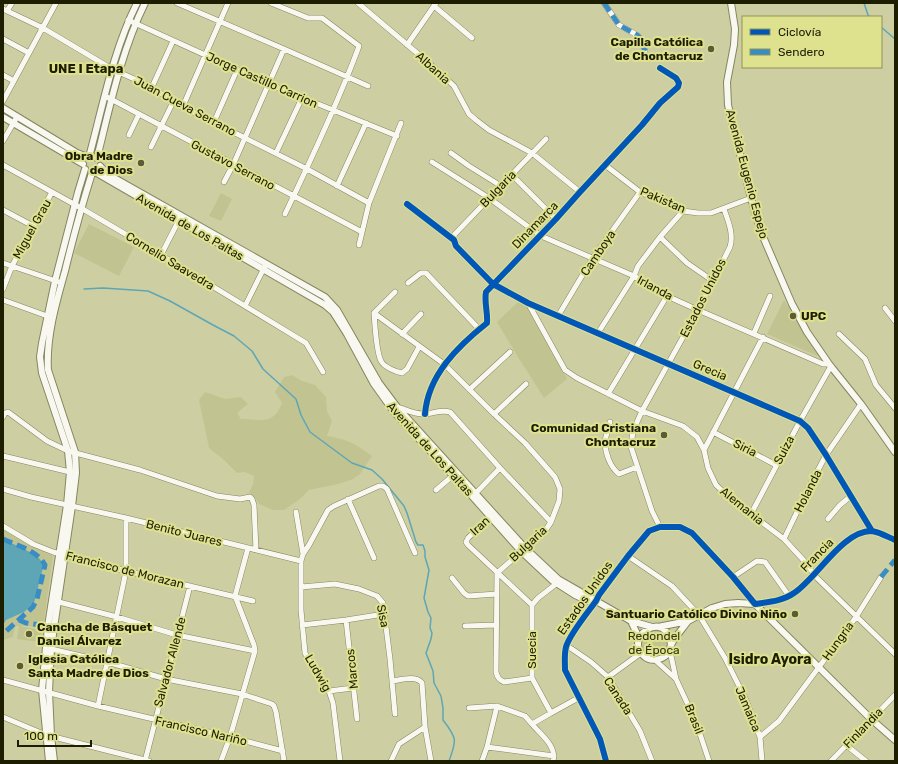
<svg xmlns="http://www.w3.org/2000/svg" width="898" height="764" viewBox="0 0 898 764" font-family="Rubik,sans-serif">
  <rect width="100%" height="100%" fill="#cdcfa2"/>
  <!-- green -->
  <path fill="#c1c490" d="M221,193L232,199L221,221L209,216Z
    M89,224L134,247L119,276L74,253Z
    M784,300L822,358L767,334Z
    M518,302L527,305L567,379L544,398L518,357L497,322Z
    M292,375L302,381L315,385L326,397L327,411L332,421L327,436C347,439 356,444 372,456L360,474L353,479L338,484L309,490L300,499L284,510H273L259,504L255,498L248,495L253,484L254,476L245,472L237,473L224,460L209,448L199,400L205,392L225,399L241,397L248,404L237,413L241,419C261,419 273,426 282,403L275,392L284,377Z
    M3,529L53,556L43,628L28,626H20L41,630L40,642L17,639L19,626H15L13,637L3,640Z
    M641 643a13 13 0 1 1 26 0a13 13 0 1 1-26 0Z"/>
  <!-- water -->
  <path fill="#5ea6b6" d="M3,539L36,555L44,564L34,603L24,612L6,620L3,625Z"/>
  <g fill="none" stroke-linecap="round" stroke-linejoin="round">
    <!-- stream -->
    <path stroke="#5ea6b6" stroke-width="1.5" d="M864,3L868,15L870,17
      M881,27L895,39
      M84,289L103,288L148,291L170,301L213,325L234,336L252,351L263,369L296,399L301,415L310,432L352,463L372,470L382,479L404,506L407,513L416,542L418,545H423L425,551V557L429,570L424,598L428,612L431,618L430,628L432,633L431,639L426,653L433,671L434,683L441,696L443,708V720C457,738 457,740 449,761"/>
    <defs>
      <path id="minor" d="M177,3L284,49L368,86
        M271,3L308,18H322L359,46L358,49C337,105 311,160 285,214
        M358,3L430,64L454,86L469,114L476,120L489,130L532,153L580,192
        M604,3L619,25L637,35L641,39L645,51
        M434,6L472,38
        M3,9L43,28L112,69L152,87L173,102L307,169L369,203
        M7,11L12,3
        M128,20L269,84L397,136
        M3,39L29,53
        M407,45L436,3
        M3,75L14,81
        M152,87L173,41
        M105,96L362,232
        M3,101L56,3
        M183,106L228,3
        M214,122L237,70
        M129,135L139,114
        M3,141L17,117
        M151,147L173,102
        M276,153L302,98
        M451,153L469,166L501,186
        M432,162L489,198L541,236L634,276L667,296L698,310L823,364H829
        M3,165L81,208L161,255L306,343L323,372
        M605,165L640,192L683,211L698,213H711L751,198
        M512,175L556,219
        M224,182L233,165L284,49
        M337,186L366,123
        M407,204L454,240L456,246L493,284L528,303L800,421L808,428L826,455L872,531
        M3,210L33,226
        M660,237L687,263L713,281
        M454,240V235L546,139
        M359,245L369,203L401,123
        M161,255L180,218
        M3,263L59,282
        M408,283L421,273H426L479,329
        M3,289L12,266L52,192
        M3,300L50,317
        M528,303L565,370L577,378L642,411L683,426L697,437L704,450L708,468L716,485L730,498L784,539L807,564L814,575L895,654
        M245,306L265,266
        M885,308L895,321
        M374,313L444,364L494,414L525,443L555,477L560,489L559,501L551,522L545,531L497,573L496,672C497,677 499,680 504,682L532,678
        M374,313C375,325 376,351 381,361C384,367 396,372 402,373L407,369L419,347
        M374,313L395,292
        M558,316L592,259L640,192
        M598,333L634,276L638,266L660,237L683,211
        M754,333L770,296
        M402,334L421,314
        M839,334L865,359L876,385L895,408
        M470,389L510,352
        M608,394L667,296
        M398,407C406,410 414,414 424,414C432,414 441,409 450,412L500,468L551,522
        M425,414C428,375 458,346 487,323C488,312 484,303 486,292L556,219L580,192L642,125L660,103L678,87L679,83L676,78L660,68
        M494,414L526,384
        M3,417L5,413L8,412L47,441L68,451L140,470L217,496L240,499L250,497L252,499L254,505L256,550
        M610,422C609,428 606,435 605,441C605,453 610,467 619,474L637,467
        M713,432L776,465
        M704,450L763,337
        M3,456L70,472
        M3,489L31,497L126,518L301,561
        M436,490L456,473
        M474,495L500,468
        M348,499L374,558
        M296,512L303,554L301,561V610L305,653L321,681L329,691L333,703L340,761
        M751,514L800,421L831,366
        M492,515L468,538L466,542L468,545L532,605
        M828,519L840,505L851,496
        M3,526L33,544L53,552L126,571L253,601
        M660,527L652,511L631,447L633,431L642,411L698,310L730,247C734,234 728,221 724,209
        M784,539L808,489L826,455L861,404
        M303,554L309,545L328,510L334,506L379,486H383L387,489L415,553
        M628,556L672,586L699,615L725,658L746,700L760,737L762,761
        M733,577L757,561L765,562L789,596
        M452,578L464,593L468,596L497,594
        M556,584L538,598L532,605V678L551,713L580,697
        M301,587L335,584L359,589L377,596L383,603L390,659L395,714
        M55,601L117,617L177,635L255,651
        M346,620L357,719
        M302,625L346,620L384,614
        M465,626L496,625
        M566,645L591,662L608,677L640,731L652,761
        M47,648L107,662L166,679L242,694L272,704L274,706L276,712L284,761
        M670,651L676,679L696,722L709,761
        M655,660L676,679
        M608,677L641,653
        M3,680L98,706L230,737L283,751
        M392,681C401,680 416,675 422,683L425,727L431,761
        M329,691L353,688
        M98,706L126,571V518
        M469,708L497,706L525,716L532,724
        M551,713L532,724C541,735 557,746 553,761
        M3,717L46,735L149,761
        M760,737L779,721L856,617L881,577
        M846,745L866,761
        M487,747L554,756
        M145,761L190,586
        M221,761L230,737L255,651L254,645L235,596L248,548
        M391,761L399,744L425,727
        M482,761L487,747L497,706
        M606,761L600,739L565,670C565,662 564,655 566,647C569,635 588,612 596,601L599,595L628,556L649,531L660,527H680L692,533L733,577L755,604C768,602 783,601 794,593C817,578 843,530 872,531C879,532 888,537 895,540
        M831,761L895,695"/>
      <path id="major" d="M731,3L735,29L734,45L727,82L728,105L751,198L761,232L792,304L807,332L829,364L861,404L895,452
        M3,108L77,153L88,157
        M3,117L83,164
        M89,157C103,105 113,51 137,3
        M97,158C110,106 121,52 145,3
        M100,166L109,175L325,297L337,310L379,383L397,407L525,548L558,579L631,621L652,627
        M95,172L325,305L333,312L347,334L374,384L394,412L472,496L521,551L553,581L575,595L590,602L596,601
        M631,621L639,638
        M658,627L688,621L712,608L725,604L738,603L755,604L871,719L895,740
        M671,644C666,607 621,638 645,657C652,662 664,660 669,652C670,649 670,646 672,643C676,636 683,628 688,621
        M49,761L42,690L48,626L67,505L70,472L68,451L42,373L40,357L42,343L55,281L78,192L85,169
        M54,761L51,736L49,692L51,648L72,506L76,473L75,452L48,370C46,337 56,303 65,271C73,238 82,205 92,173"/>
    </defs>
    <!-- minor casing -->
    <use href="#minor" stroke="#858661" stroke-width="6"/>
    <!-- major casing -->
    <use href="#major" stroke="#858661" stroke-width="8"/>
    <!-- minor -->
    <use href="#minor" stroke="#f8f8f1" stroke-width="5"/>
    <!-- major -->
    <use href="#major" stroke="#f8f8f1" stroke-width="6"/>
    <!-- quiet -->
    <path stroke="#388dc4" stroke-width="5" stroke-dasharray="10 5" stroke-linecap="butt" d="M604,3L619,25L637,35L641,39L645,51
      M3,539C18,546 37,550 45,565L37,599L33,607L3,634
      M881,577L895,560
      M19,620L26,623L48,626"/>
    <defs>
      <path id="cycleway" d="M407,204L454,240L456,246L493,284L528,303L800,421L808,428L826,455L872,531
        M425,414C428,375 458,346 487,323C488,312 484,303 486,292L556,219L580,192L642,125L660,103L678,87L679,83L676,78L660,68
        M606,761L600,739L565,670C565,662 564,655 566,647C569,635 588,612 596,601L599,595L628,556L649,531L660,527H680L692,533L733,577L755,604C768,602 783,601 794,593C817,578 843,530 872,531C879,532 888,537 895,540"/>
    </defs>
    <!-- cycleway casing -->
    <use href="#cycleway" stroke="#dee28f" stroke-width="8"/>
    <!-- cycleway -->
    <use href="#cycleway" stroke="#0057b8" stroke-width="6"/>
  </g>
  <!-- markers -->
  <g fill="#5b5b39" stroke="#dee28f" stroke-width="1.5">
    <circle cx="711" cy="49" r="4"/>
    <circle cx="141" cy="163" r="4"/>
    <circle cx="793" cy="316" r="4"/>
    <circle cx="664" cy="435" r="4"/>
    <circle cx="795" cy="614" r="4"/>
    <circle cx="29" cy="634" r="4"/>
    <circle cx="20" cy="666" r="4"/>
  </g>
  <g text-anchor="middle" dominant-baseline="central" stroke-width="4" stroke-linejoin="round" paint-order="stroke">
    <!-- poi labels -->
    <g font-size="12" font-weight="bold" fill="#1d1d00" stroke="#dee28f" text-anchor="end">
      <text x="703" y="42">Capilla Católica<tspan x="703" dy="14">de Chontacruz</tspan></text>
      <text x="133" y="156">Obra Madre<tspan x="133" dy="14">de Dios</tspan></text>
      <text x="801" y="316" text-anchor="start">UPC</text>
      <text x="656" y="428">Comunidad Cristiana<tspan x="656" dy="14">Chontacruz</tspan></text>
      <text x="787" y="614">Santuario Católico Divino Niño</text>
      <text x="37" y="627" text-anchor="start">Cancha de Básquet<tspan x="37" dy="14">Daniel Álvarez</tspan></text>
      <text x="28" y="659" text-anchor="start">Iglesia Católica<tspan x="28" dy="14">Santa Madre de Dios</tspan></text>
    </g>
    <!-- street labels -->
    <g font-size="12" fill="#1d1d00" stroke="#dee28f">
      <text transform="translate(433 68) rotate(42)">Albania</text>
      <text transform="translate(262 80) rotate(24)">Jorge Castillo Carrion</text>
      <text transform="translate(185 106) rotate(28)">Juan Cueva Serrano</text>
      <text transform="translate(233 165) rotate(28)">Gustavo Serrano</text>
      <text transform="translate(747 174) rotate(75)">Avenida Eugenio Espejo</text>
      <text transform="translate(498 189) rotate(-46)">Bulgaria</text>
      <text transform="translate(663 200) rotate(23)">Pakistan</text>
      <text transform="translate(535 225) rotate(-46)">Dinamarca</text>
      <text transform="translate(190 227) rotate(30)">Avenida de Los Paltas</text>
      <text transform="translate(32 229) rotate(-61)">Miguel Grau</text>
      <text transform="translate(598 253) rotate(-56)">Camboya</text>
      <text transform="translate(170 261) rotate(31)">Cornelio Saavedra</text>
      <text transform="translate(655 288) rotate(28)">Irlanda</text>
      <text transform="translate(703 298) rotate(-63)">Estados Unidos</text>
      <text transform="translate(710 370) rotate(23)">Grecia</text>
      <text transform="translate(745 448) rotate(27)">Siria</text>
      <text transform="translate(430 449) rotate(48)">Avenida de Los Paltas</text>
      <text transform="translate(784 450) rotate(-62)">Suiza</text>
      <text transform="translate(808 491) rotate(-63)">Holanda</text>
      <text transform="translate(742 506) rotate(39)">Alemania</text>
      <text transform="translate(480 526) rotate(-43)">Iran</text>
      <text transform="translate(184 533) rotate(14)">Benito Juares</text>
      <text transform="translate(528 544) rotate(-43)">Bulgaria</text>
      <text transform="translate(817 555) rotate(-46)">Francia</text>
      <text transform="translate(125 570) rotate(14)">Francisco de Morazan</text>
      <text transform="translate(585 598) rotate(-55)">Estados Unidos</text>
      <text transform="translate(383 616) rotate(79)">Sisa</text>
      <text transform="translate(838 641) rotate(-54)">Hungria</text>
      <text transform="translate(532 650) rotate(-90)">Suecia</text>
      <text transform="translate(170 662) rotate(-75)">Salvador Allende</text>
      <text transform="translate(352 669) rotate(-96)">Marcos</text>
      <text transform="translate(318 673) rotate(60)">Ludwig</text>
      <text transform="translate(618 696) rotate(57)">Canada</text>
      <text transform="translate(748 709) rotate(67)">Jamaica</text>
      <text transform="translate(694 719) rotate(68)">Brasil</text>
      <text transform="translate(863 728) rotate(-46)">Finlandia</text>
      <text transform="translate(201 731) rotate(13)">Francisco Nariño</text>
    </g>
    <!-- park labels -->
    <g font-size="12" fill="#33340e" stroke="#dee28f">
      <text x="654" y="636">Redondel<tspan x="654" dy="14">de Época</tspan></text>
    </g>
    <!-- neighbourhood labels -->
    <g font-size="13" font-weight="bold" fill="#1d1d00" stroke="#dee28f">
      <text x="86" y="68">UNE I Etapa</text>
    </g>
    <!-- quarter labels -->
    <g font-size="14" font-weight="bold" fill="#1d1d00" stroke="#dee28f">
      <text x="770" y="659">Isidro Ayora</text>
    </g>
  </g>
  <!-- border -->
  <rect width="898" height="764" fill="none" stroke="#1d1d00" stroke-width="8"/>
  <!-- legend -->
  <rect x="742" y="16" width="140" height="52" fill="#dee28f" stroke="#919356"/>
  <rect x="750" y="29" width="20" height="6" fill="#0057b8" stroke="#919356"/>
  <text x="778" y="36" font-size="12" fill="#1d1d00">Ciclovía</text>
  <rect x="750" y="49" width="20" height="6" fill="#388dc4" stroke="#919356"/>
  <text x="778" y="56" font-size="12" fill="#1d1d00">Sendero</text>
  <!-- scale -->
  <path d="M18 740v6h73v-6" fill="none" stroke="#1d1d00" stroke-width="2"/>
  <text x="24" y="740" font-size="12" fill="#1d1d00" stroke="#dee28f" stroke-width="3" paint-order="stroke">100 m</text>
</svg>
